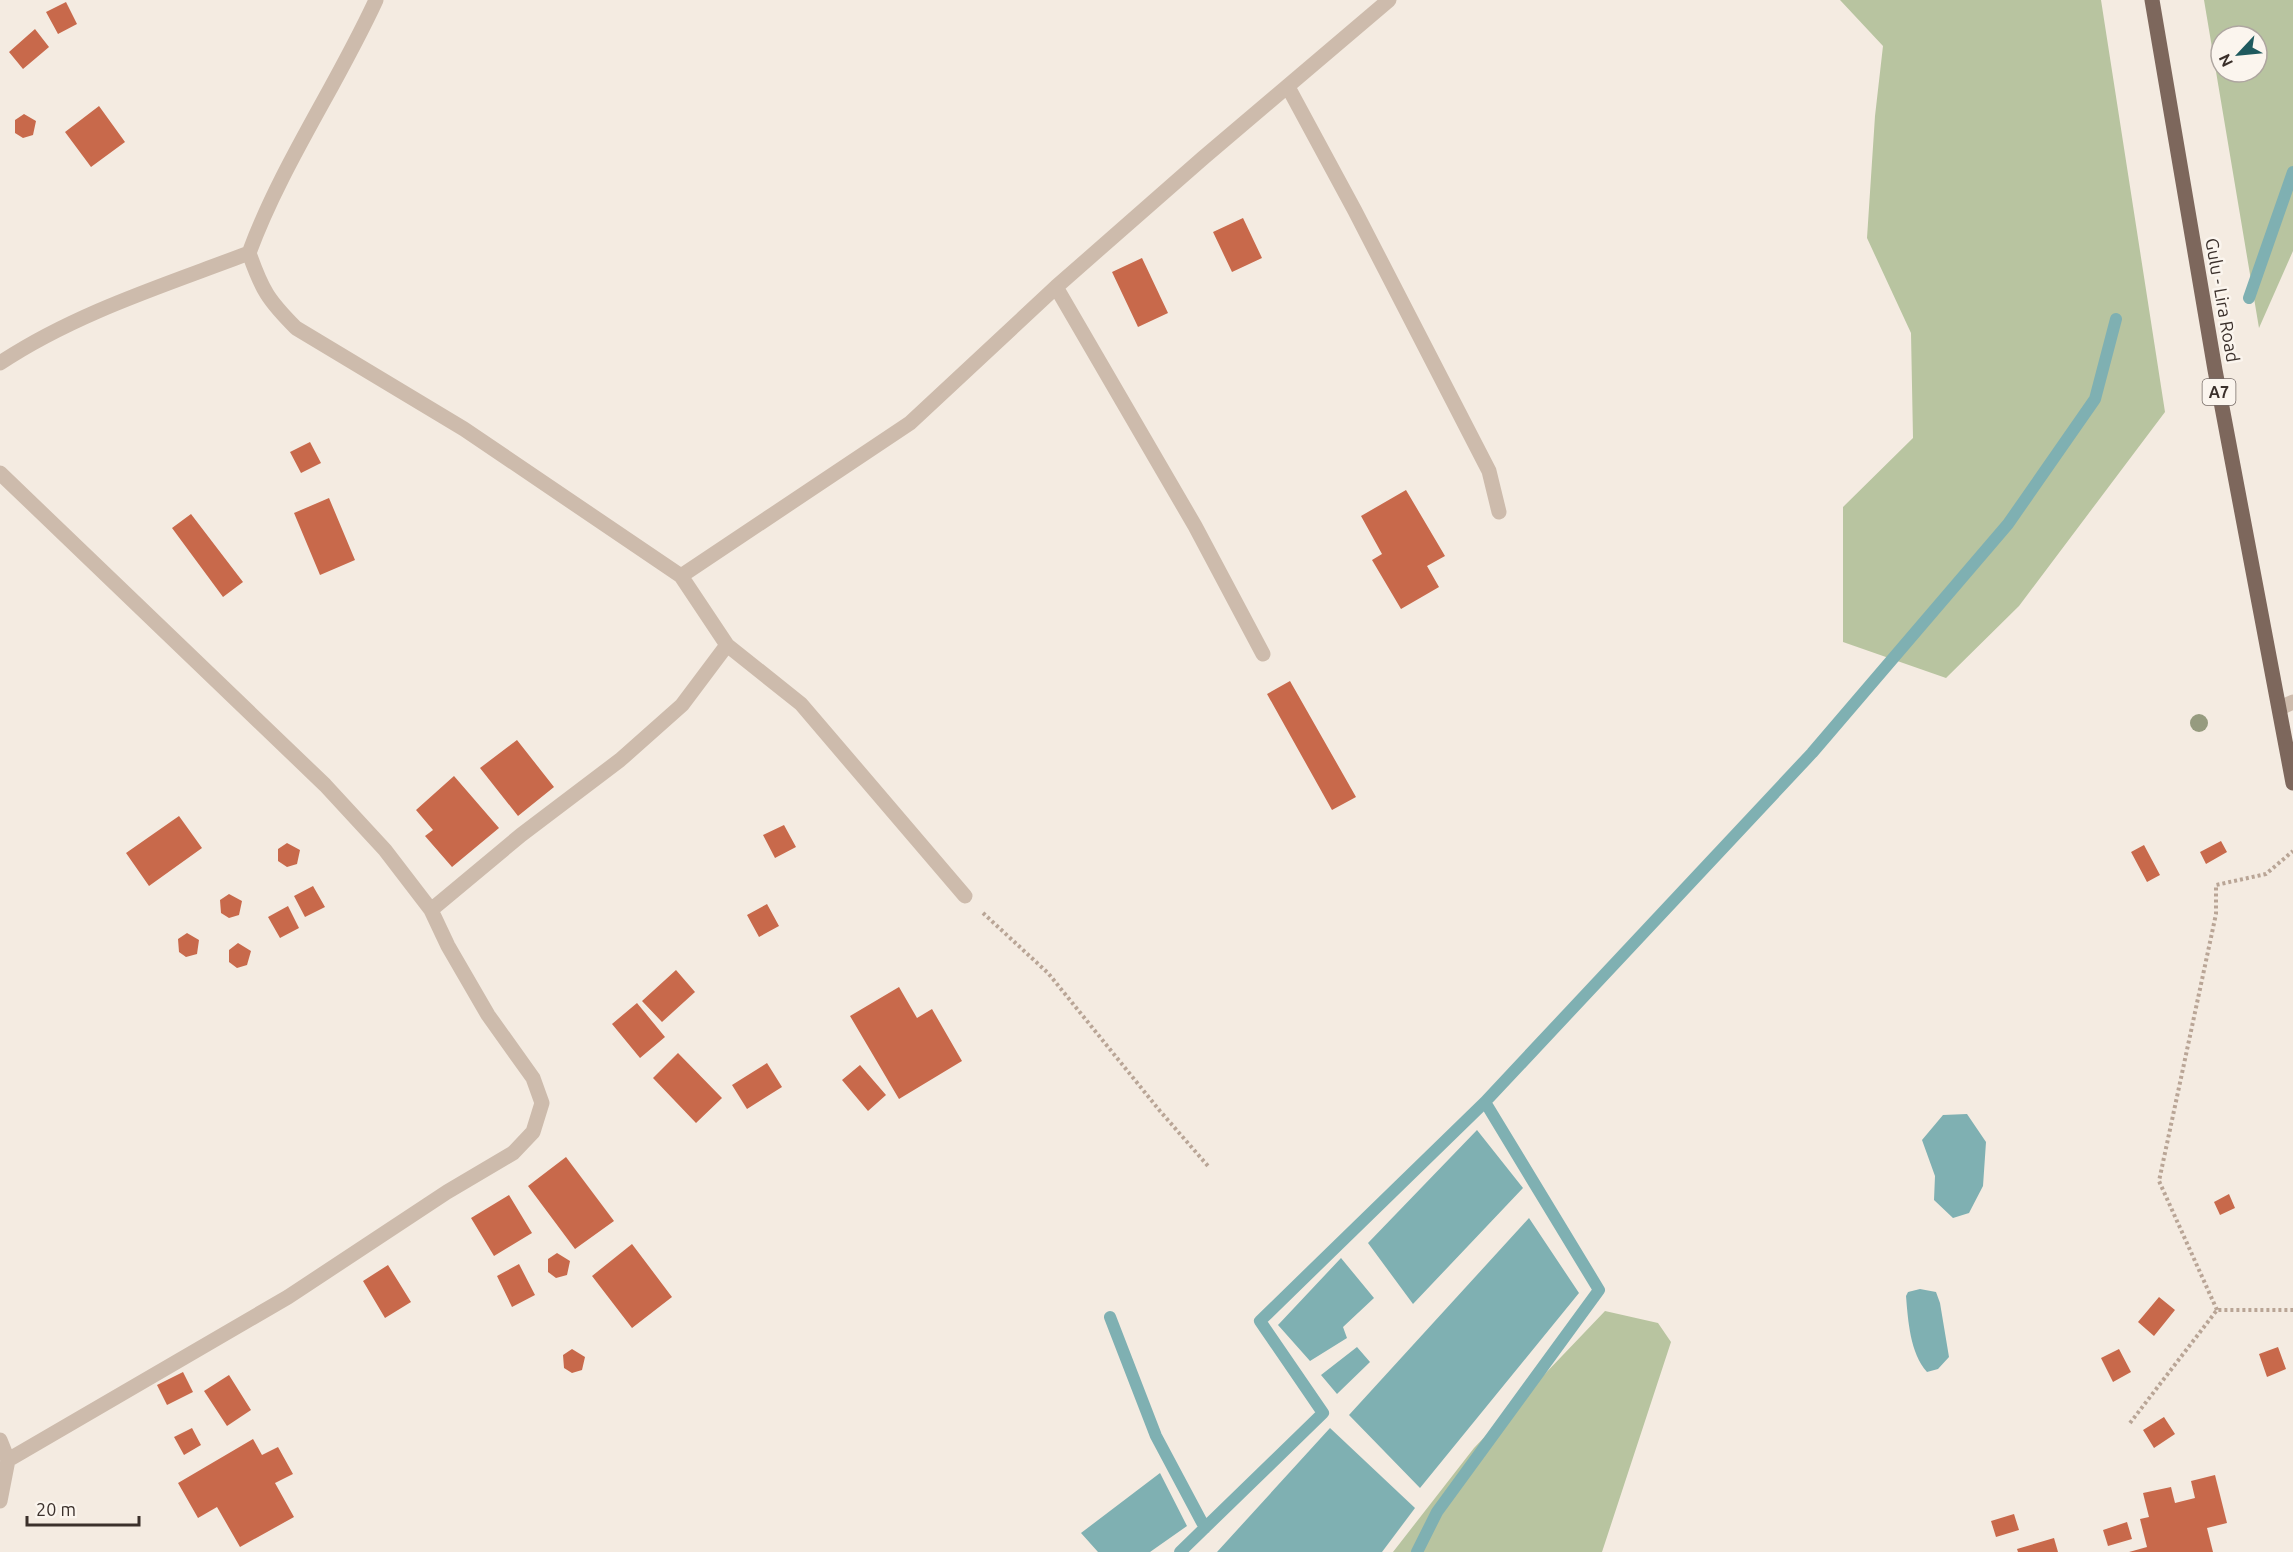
<svg xmlns="http://www.w3.org/2000/svg" width="2293" height="1552" viewBox="0 0 2293 1552" font-family="Ubuntu,sans-serif">
  <rect width="100%" height="100%" fill="#f4ebe1"/>
  <!-- green -->
  <path fill="#b8c4a0" fill-rule="evenodd" d="M1840,0H2101L2165,412L2019,606L1946,678L1843,642V507L1913,438L1911,333L1867,238L1875,116L1883,46Z
    M2204,0H2293V251L2259,328ZM2221,36H2257V72H2221Z
    M1605,1311L1658,1323L1671,1342L1602,1552H1393L1474,1448Z"/>
  <!-- water -->
  <path fill="#7fb0b2" d="M1967,1114L1986,1142L1983,1186L1969,1213L1953,1218L1934,1200L1935,1176L1922,1140L1943,1115Z
    M1477,1130L1523,1188L1413,1304L1368,1243Z
    M1529,1218L1579,1293L1420,1488L1349,1415Z
    M1341,1258L1374,1298L1343,1327L1347,1338L1310,1361L1278,1325Z
    M1920,1289L1936,1292L1940,1303L1949,1357L1938,1369L1927,1372C1910,1353 1908,1320 1906,1296L1908,1292Z
    M1357,1347L1370,1362L1337,1394L1321,1375Z
    M1330,1428L1415,1508L1382,1552H1217Z
    M1160,1473L1187,1526L1150,1552H1098L1081,1533Z"/>
  <g fill="none" stroke-linecap="round" stroke-linejoin="round">
    <!-- stream -->
    <path stroke="#7fb0b2" stroke-width="12" d="M2249,298L2293,172
      M1110,1317L1156,1436L1205,1528
      M1180,1552L1323,1413L1260,1321L1485,1102
      M1417,1552L1437,1512L1599,1290L1485,1102L1812,753L2008,524L2095,399L2116,319"/>
  </g>
  <!-- building -->
  <path fill="#c8694b" d="M66,2L77,24L58,34L46,12Z
    M35,29L49,47L23,69L9,52Z
    M99,106L125,142L91,167L65,132Z
    M24,114L36,121L33,135L23,138L15,133V120Z
    M1243,218L1262,258L1232,272L1213,232Z
    M1142,258L1168,313L1138,327L1112,272Z
    M310,442L321,463L301,473L290,452Z
    M1406,490L1445,556L1427,566L1439,587L1401,609L1372,560L1382,554L1361,516Z
    M329,498L355,560L320,575L294,513Z
    M191,514L243,582L223,597L172,528Z
    M1290,681L1356,797L1332,810L1267,694Z
    M517,740L554,787L518,816L480,768Z
    M454,776L499,828L452,867L425,836L433,830L416,810Z
    M179,816L202,848L149,886L126,853Z
    M784,825L796,847L775,858L763,835Z
    M2221,841L2227,852L2206,864L2200,852Z
    M287,843L300,850L297,864L287,867L278,861V849Z
    M2144,845L2160,875L2147,882L2131,852Z
    M313,886L325,907L305,917L294,896Z
    M229,894L242,901L239,915L229,918L221,913L220,900Z
    M767,904L779,926L759,937L747,915Z
    M288,906L299,928L280,938L268,917Z
    M187,933L199,940L197,954L186,957L179,952L178,939Z
    M238,943L251,951L247,965L237,968L229,962V950Z
    M676,970L695,992L662,1022L642,1001Z
    M899,987L917,1018L932,1009L962,1061L899,1099L850,1016Z
    M637,1003L665,1037L640,1058L612,1024Z
    M678,1053L722,1098L696,1123L653,1078Z
    M767,1063L782,1087L747,1109L732,1085Z
    M860,1065L886,1095L868,1111L842,1080Z
    M566,1157L614,1221L575,1249L528,1186Z
    M2229,1194L2235,1208L2220,1215L2214,1202Z
    M509,1195L532,1233L494,1256L471,1218Z
    M632,1244L672,1297L632,1328L592,1276Z
    M557,1253L570,1261L567,1275L556,1278L548,1272V1259Z
    M519,1264L535,1295L512,1307L497,1276Z
    M388,1265L411,1302L385,1318L363,1281Z
    M2159,1297L2175,1310L2154,1336L2138,1322Z
    M2278,1347L2286,1369L2267,1377L2259,1354Z
    M572,1349L585,1357L582,1370L572,1373L564,1368L563,1355Z
    M2119,1349L2131,1372L2113,1382L2101,1358Z
    M183,1372L193,1392L167,1405L157,1385Z
    M229,1375L251,1410L227,1426L204,1391Z
    M2164,1417L2175,1434L2154,1448L2143,1430Z
    M192,1428L201,1445L184,1455L174,1437Z
    M253,1439L262,1455L278,1447L293,1474L275,1483L294,1517L240,1547L217,1507L198,1518L178,1483Z
    M2215,1475L2227,1523L2207,1528L2213,1552H2129L2147,1547L2140,1519L2149,1517L2143,1493L2171,1487L2175,1503L2195,1498L2191,1481Z
    M2014,1514L2019,1530L1996,1537L1991,1521Z
    M2127,1522L2132,1539L2108,1546L2103,1530Z
    M2054,1538L2058,1552H2018L2017,1549Z"/>
  <g fill="none" stroke-linecap="round" stroke-linejoin="round">
    <!-- path -->
    <path stroke="#b9a596" stroke-width="4" stroke-dasharray="3 3" stroke-linecap="butt" d="M983,913L1048,973L1160,1111L1208,1166
      M2217,1310L2159,1181L2216,914V885L2266,874L2293,851
      M2130,1423L2217,1310H2293"/>
    <!-- street -->
    <path stroke="#cdbbac" stroke-width="15" d="M1288,87L1355,211L1489,471L1499,512
      M249,253C262,290 268,300 296,328L464,429L681,576L910,423L1056,287L1203,158L1389,0
      M1056,287L1195,526L1263,654
      M0,363C75,313 165,285 249,253C281,166 337,85 376,0
      M0,473L325,785L385,850L431,910L448,946L488,1015L533,1078L542,1103L533,1132L513,1153L447,1192L288,1297L8,1460
      M681,576L727,645L801,704L965,896
      M2280,708L2293,702
      M431,910L521,835L620,760L682,705L727,645
      M0,1440L8,1460L0,1501"/>
    <!-- primary -->
    <path stroke="#7d675c" stroke-width="15" d="M2152,0L2215,370L2293,783"/>
  </g>
  <!-- trees -->
  <circle fill="#969b7f" cx="2199" cy="723" r="9"/>
  <g text-anchor="middle" dominant-baseline="central" stroke-width="5" stroke-linejoin="round" paint-order="stroke">
    <!-- shield labels -->
    <rect fill="#fbf5ee" stroke="#756b66" stroke-width="1.5" x="2202.5" y="379" width="33" height="26" rx="4.5"/>
    <g font-size="16" font-weight="bold" fill="#3b302b">
      <text x="2219" y="392">A7</text>
    </g>
    <!-- street labels -->
    <g font-size="18" fill="#3b302b" stroke="#fbf5ee">
      <text transform="translate(2223 300) rotate(80)">Gulu - Lira Road</text>
    </g>
  </g>
  <!-- north arrow -->
  <g transform="translate(2239 54) rotate(244)"><circle r="28" fill="#fbf5ee" stroke="#aea6a0" stroke-width="1.5"/>
  <path d="M0-4.5L10 22L0 15L-10 22Z" fill="#1f5a5e"/>
  <text y="-9" font-size="16" font-weight="bold" text-anchor="middle" fill="#3b302b">N</text>
  </g>
  <!-- scale -->
  <path d="M27 1516v9h112v-9" fill="none" stroke="#3b302b" stroke-width="3"/>
  <text x="36" y="1516" font-size="18" fill="#3b302b" stroke="#fbf5ee" stroke-width="4.5" paint-order="stroke">20 m</text>
</svg>
